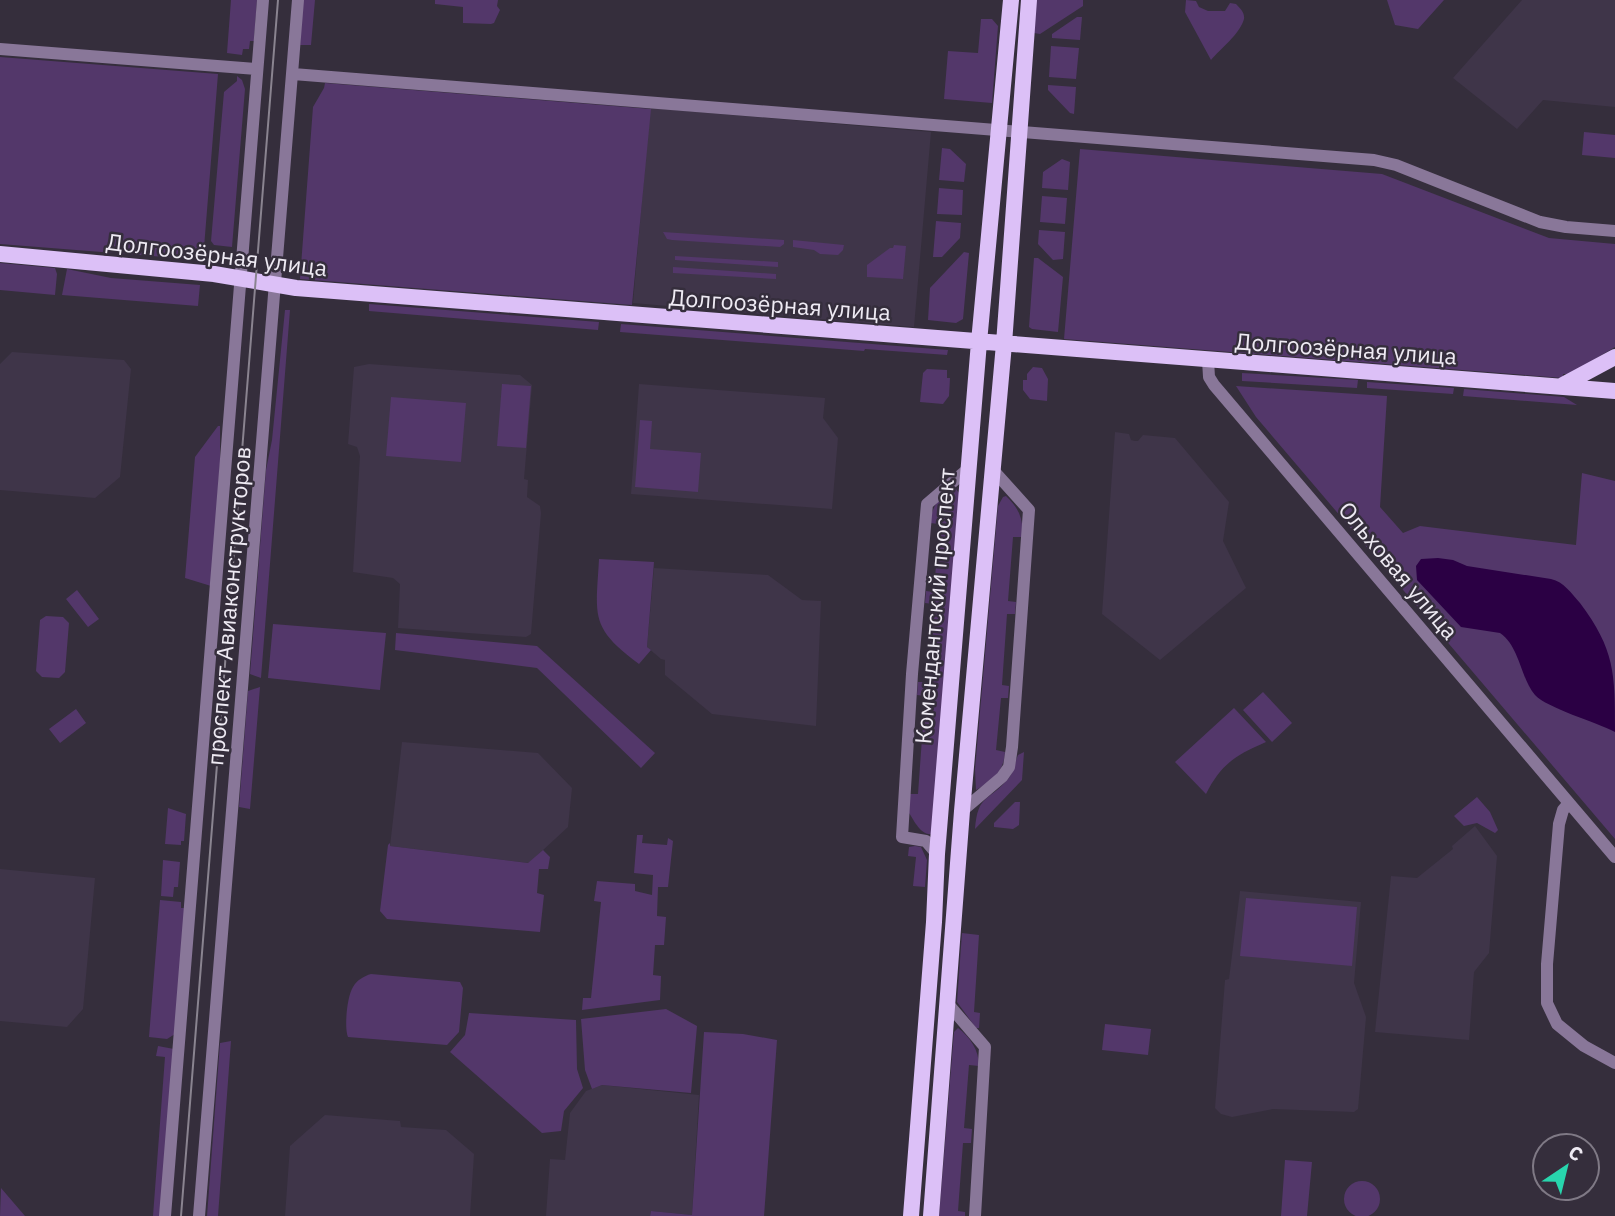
<svg xmlns="http://www.w3.org/2000/svg" width="1615" height="1216" viewBox="0 0 1615 1216" font-family="'IBM Plex Sans',sans-serif">
  <rect width="100%" height="100%" fill="#352e3c"/>
  <!-- built -->
  <path fill="#3f3549" d="M1522,0H1615V107L1543,100L1517,129L1453,78Z
    M650,108L931,132L914,327L633,303Z
    M12,352L124,360L131,369L120,477L95,498L0,490V364Z
    M369,364L520,375L532,385L524,479L528,480L527,497L540,506L541,513L531,634L526,637L398,628L400,584L393,578L353,572L360,456L357,447L348,444L354,367Z
    M639,384L825,398L823,418L838,438L832,509L631,494Z
    M1115,432L1129,434L1131,440L1135,441H1138L1143,435L1175,438L1229,502L1223,541L1246,588L1160,660L1102,614Z
    M654,568L768,575L802,600L821,601L816,726L712,714L665,675V660L661,659L647,647Z
    M402,742L538,753L572,788L568,827L529,863L390,846Z
    M1475,826L1497,856L1489,953L1474,972L1469,1040L1375,1032L1391,876L1417,878L1453,849L1452,846Z
    M0,869L95,878L83,1009L67,1027L0,1021Z
    M1240,891L1361,902L1354,983L1366,1017L1358,1109L1354,1112L1273,1109L1232,1117L1221,1114L1215,1108L1225,980L1229,979Z
    M602,1085L699,1095L692,1215L651,1211L650,1216H546L550,1159L565,1160L570,1113L586,1091Z
    M325,1115L400,1121L401,1127L446,1130L474,1154L470,1216H285L290,1146Z"/>
  <!-- green -->
  <path fill="#53376a" d="M231,0H257L254,41H250L249,49H243L242,55L227,53Z
    M303,0H315L311,45H300Z
    M435,0H498L497,6L500,10L494,23L491,24L463,23V7L435,4Z
    M1036,0H1083V6L1040,34L1034,33Z
    M1186,0L1196,1L1199,7L1208,11H1225L1230,3L1236,4C1240,8 1245,13 1244,19C1240,34 1221,48 1211,60L1185,12Z
    M1387,0H1444L1418,29L1395,25Z
    M1077,17H1082L1080,40L1052,38V34Z
    M981,19H992L998,26L992,103L944,99L948,51L978,53Z
    M1051,46L1079,48L1076,79L1049,77Z
    M0,57L218,74L203,260L0,244Z
    M237,76L242,80L245,89L232,247L214,245L211,241L224,92L237,81Z
    M325,83L651,109L632,305L300,279L313,107L324,88Z
    M1048,85L1076,87L1074,114L1070,113L1048,90Z
    M1584,132L1615,135V158L1582,155Z
    M942,148L950,149L966,164L964,182L939,180Z
    M1080,149L1382,174L1549,238L1615,244V347L1570,374H1563V378L1064,339Z
    M1062,159L1070,162L1068,190L1042,188L1043,172Z
    M939,188L963,190L962,215L937,214Z
    M1042,196L1067,198L1065,224L1040,222Z
    M936,221L961,223L960,238L942,257H933Z
    M1039,230L1065,232L1063,259L1053,260L1038,244Z
    M663,232L784,240V244L780,247L672,240L667,239Z
    M793,240L844,245L843,250L838,255L820,254L814,250L793,247Z
    M894,245L906,246L903,279L867,277V265L890,248H893Z
    M964,252L969,253L963,319L956,323L928,320L930,288Z
    M675,256L778,262V267L675,260Z
    M1034,258H1038L1063,277L1058,332L1032,329L1029,327Z
    M0,263L55,268L57,274L55,295L0,290Z
    M673,267L776,274V279L673,273Z
    M67,269L111,278L200,285L198,306L62,295Z
    M369,304L599,322L598,330L369,311Z
    M285,310H290L261,678L250,674L266,470L272,440Z
    M621,324L948,350L947,355L865,349L864,351L620,332Z
    M1033,367L1042,368L1048,379L1047,401L1030,399L1023,390V380H1027V374Z
    M927,369L947,370V378H950L949,396L943,404L920,402L923,373Z
    M1242,373L1358,380L1357,388L1242,381Z
    M1367,382L1454,388L1453,394L1367,388Z
    M502,384L531,386L526,448L497,446Z
    M1236,386L1387,396L1380,507L1403,533L1420,526L1576,545L1582,473L1615,481V839L1256,417Z
    M1464,389L1564,397L1577,405L1463,396Z
    M391,397L466,403L461,462L386,456Z
    M640,420L652,421L650,449L701,453L698,492L635,487Z
    M218,426H220V464L211,586L185,578L195,457Z
    M956,489L960,494L933,834C921,836 915,822 909,813L910,794H918L925,696L917,695L918,682H927L933,604L925,603L926,591L934,592L939,524L930,523C931,507 941,493 956,489Z
    M1006,496C1019,508 1024,520 1022,537H1013L1008,601L1016,602L1015,614H1007L1002,685L1009,686L1008,698H1001L996,750L1005,752C1004,771 993,781 976,790L975,769L998,506L1003,497Z
    M599,559L654,562L647,647L651,650L639,664C589,627 596,616 599,559Z
    M77,590L99,619L88,627L66,599Z
    M46,616L63,617L69,623L65,672L59,678L42,677L36,671L40,620Z
    M273,624L386,633L380,690L268,678Z
    M396,633L537,646L655,753L641,768L537,668L395,650Z
    M260,687L250,809L239,807L248,691Z
    M1263,692L1292,723L1272,742L1243,710Z
    M1234,708L1266,742C1236,755 1221,764 1206,794L1175,762Z
    M76,709L86,723L60,743L49,729Z
    M1024,752L1022,780L975,829C978,794 988,802 1007,780C1014,773 1014,764 1018,755Z
    M1477,797L1490,812L1498,830L1495,833L1477,823L1464,826L1454,816Z
    M1015,802H1020L1019,825L1013,829L994,827V823Z
    M168,808L186,814L184,841H181V845L165,844Z
    M637,835H643L642,843L667,845L668,838L673,841L668,887H658L657,916L666,917L664,945H655L653,975L661,976L660,1000L582,1010L583,998H591L601,902L594,901L597,881L635,884V891L652,895L653,875L634,873Z
    M390,843V846L528,863L543,850L550,857L548,869H539L537,893L544,895L540,932L387,919L380,911L388,845Z
    M915,846L921,847L927,860L925,887L913,886L916,857L908,856L909,847Z
    M163,860L180,862L178,887H174L173,897L161,896Z
    M1246,898L1357,907L1352,966L1240,956Z
    M160,900L181,902V908H185L175,1034L167,1039L149,1037Z
    M962,933L979,935L974,1012L980,1013L979,1028H976L957,1002Z
    M371,974L460,982L463,988L459,1032L447,1045L348,1037C344,1028 347,996 353,987C357,980 364,976 371,974Z
    M666,1009L697,1026L691,1093L602,1085L592,1089L585,1070L581,1019Z
    M469,1013L576,1020L577,1069L583,1088L564,1111L561,1131L542,1133L450,1052L465,1035Z
    M1105,1024L1151,1029L1148,1055L1102,1050Z
    M958,1028C970,1037 979,1050 979,1066L969,1065L964,1128L972,1129L971,1143H963L958,1211L965,1212V1216H939L954,1032Z
    M704,1032L743,1034L777,1040L764,1216H650L651,1211L692,1215Z
    M231,1041L218,1216H207L220,1043Z
    M158,1046L174,1049L161,1216H153L165,1057L156,1056Z
    M1285,1160L1312,1162L1307,1216H1281Z
    M1344 1199a18 18 0 1 1 36 0a18 18 0 1 1-36 0Z
    M1,1188L25,1216H0Z"/>
  <!-- water -->
  <path fill="#2b0044" d="M1438,558L1453,560L1467,566L1551,579C1564,582 1571,593 1580,603C1615,650 1615,673 1615,732C1596,722 1547,708 1535,695C1520,677 1520,647 1500,633L1461,627L1417,580L1416,566L1421,559Z"/>
  <g fill="none" stroke-linecap="round" stroke-linejoin="round">
    <!-- minor -->
    <path stroke="#897799" stroke-width="12" d="M0,49L257,69
      M293,74L1374,160L1396,165L1540,222L1566,227L1615,231
      M1208,360L1209,377L1214,385L1615,857
      M1569,803L1563,810L1559,824L1547,964V1003L1557,1024L1584,1046L1615,1063
      M962,811L1002,777L1009,767L1012,747L1029,510L993,470
      M937,854L926,841L902,837L912,674L927,504L969,468
      M948,1004L985,1047L975,1216
      M165,1216L263,0
      M199,1216L298,0"/>
    <!-- major -->
    <path stroke="#dcc0f7" stroke-width="16" d="M0,254L214,274L296,288L1615,391
      M1561,386L1615,357
      M911,1216L934,922L937,854L979,342L1011,0
      M931,1216L962,811L1004,344L1029,0"/>
    <!-- tram -->
    <path stroke="#8a8490" stroke-width="2" d="M181,1216L278,0"/>
  </g>
  <g text-anchor="middle" dominant-baseline="central" stroke-width="5" stroke-linejoin="round" paint-order="stroke">
    <!-- street labels -->
    <g font-size="23" fill="#eeeaf3" stroke="#352e3c">
      <text transform="translate(217 254) rotate(7)">Долгоозёрная улица</text>
      <text transform="translate(780 304) rotate(4)">Долгоозёрная улица</text>
      <text transform="translate(1346 348) rotate(4)">Долгоозёрная улица</text>
      <text transform="translate(1399 570) rotate(50)">Ольховая улица</text>
      <text transform="translate(228 606) rotate(-85)">проспект Авиаконструкторов</text>
      <text transform="translate(934 606) rotate(-85)">Комендантский проспект</text>
    </g>
  </g>
  <!-- north arrow -->
  <g transform="translate(1566 1167) rotate(35)"><circle r="33" fill="#352e3c" stroke="#7f7985" stroke-width="2"/>
  <path d="M0-5L12 26L0 18L-12 26Z" fill="#28d5ad"/>
  <text y="-10" font-size="19" font-weight="bold" text-anchor="middle" fill="#eeeaf3">С</text>
  </g>
</svg>
